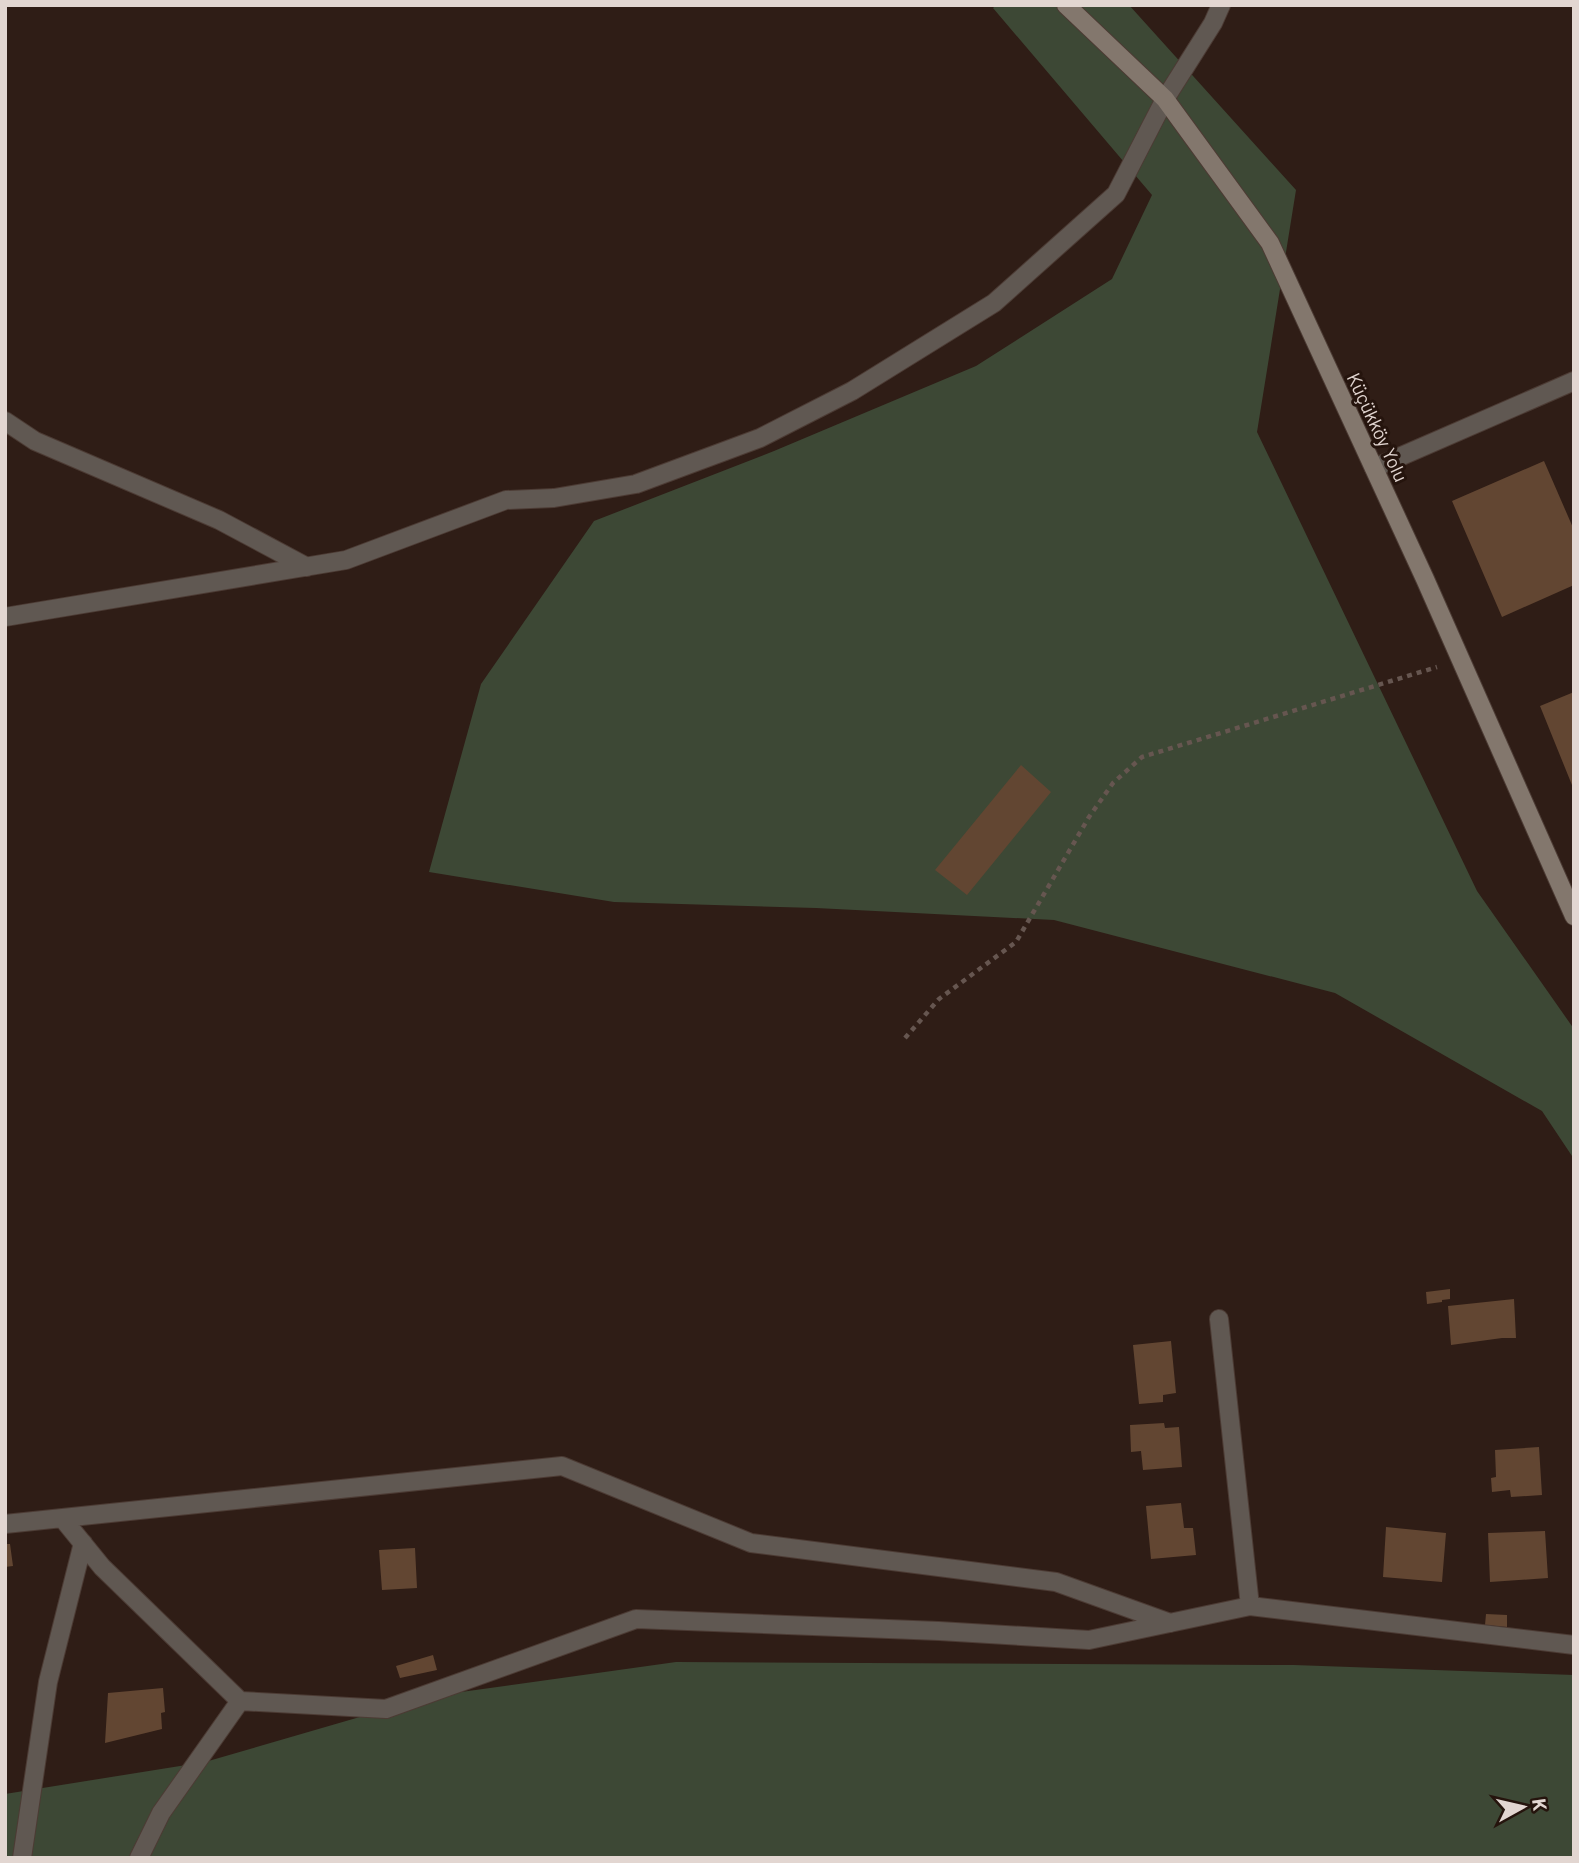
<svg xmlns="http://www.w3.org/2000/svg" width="1579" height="1863" viewBox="0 0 1579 1863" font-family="Barlow,sans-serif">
  <rect width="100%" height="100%" fill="#2f1d16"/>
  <!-- green -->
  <path fill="#3d4835" d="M996,5H1129L1296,190L1257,432L1477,891L1574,1029V1159L1542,1111L1335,993L1054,920L816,908L614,902L429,872L481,684L594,521L774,451L976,366L1112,279L1152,195L993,8Z
    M676,1662L1294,1665L1574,1675V1858H5V1794L205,1762L432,1696Z"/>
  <!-- building -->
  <path fill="#624632" d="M1544,461L1574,530V585L1502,617L1452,501Z
    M1574,692V790L1540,706Z
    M1021,765L1051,792L967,895L935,870Z
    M1450,1289V1299L1442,1300V1302L1427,1304L1426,1292Z
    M1514,1299L1516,1338H1502L1451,1345L1448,1306Z
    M1171,1341L1176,1393L1163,1395V1402L1139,1404L1133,1345Z
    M1164,1423L1165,1428L1179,1427L1182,1467L1143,1470L1141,1451L1131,1452L1130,1425Z
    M1539,1447L1542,1495L1511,1497L1510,1490L1492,1492L1491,1478L1496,1477L1495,1450Z
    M1181,1503L1184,1528H1193L1196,1555L1151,1559L1146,1506Z
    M1386,1527L1446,1533L1442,1582L1383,1577Z
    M1545,1531L1548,1578L1490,1582L1488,1533Z
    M5,1544H10L13,1566L5,1567Z
    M415,1548L417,1588L382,1590L379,1550Z
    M1486,1614L1507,1615V1627L1485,1625Z
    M433,1655L437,1670L400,1678L396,1666Z
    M163,1688L165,1712L161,1713L162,1729L105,1743L108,1693Z"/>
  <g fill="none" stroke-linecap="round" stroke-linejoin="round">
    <defs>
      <path id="street" d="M5,421L35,441L219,520L307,567
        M1374,468L1574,381
        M5,617L346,560L506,500L554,498L636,484L760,438L852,391L994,303L1116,194L1165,99L1213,23L1221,5
        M1219,1319L1250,1606
        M63,1519L102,1567L240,1701L386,1709L636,1619L939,1631L1089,1640L1250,1606L1574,1645
        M5,1524L562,1466L751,1543L1056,1582L1170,1623
        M22,1858L48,1682L83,1543
        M139,1858L161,1813L240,1701"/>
      <path id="secondary" d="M1066,5L1165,99L1270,243L1425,579L1574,916"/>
    </defs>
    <!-- street casing -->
    <use href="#street" stroke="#4c3b34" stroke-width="20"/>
    <!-- secondary casing -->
    <use href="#secondary" stroke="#4c3b34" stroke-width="20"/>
    <!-- path -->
    <path stroke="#665650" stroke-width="4.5" stroke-dasharray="5 5" stroke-linecap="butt" d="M905,1038L939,999L1016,942L1089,817L1113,783L1142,757L1437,667"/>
    <!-- street -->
    <use href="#street" stroke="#605852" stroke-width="18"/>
    <!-- secondary -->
    <use href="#secondary" stroke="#83776d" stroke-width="18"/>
  </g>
  <g text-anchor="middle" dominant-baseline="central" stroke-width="6" stroke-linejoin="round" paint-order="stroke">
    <!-- street labels -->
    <g font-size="19" fill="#e2d6d1" stroke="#25140d">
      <text transform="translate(1378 427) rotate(65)">Küçükköy Yolu</text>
    </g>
  </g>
  <!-- border -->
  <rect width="1579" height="1863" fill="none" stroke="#e2d6d1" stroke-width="14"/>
  <!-- north arrow -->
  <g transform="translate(1523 1807) rotate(82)" stroke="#25140d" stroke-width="5" paint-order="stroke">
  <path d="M0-5L12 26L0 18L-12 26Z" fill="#e2d6d1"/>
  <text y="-10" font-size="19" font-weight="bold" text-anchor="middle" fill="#e2d6d1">K</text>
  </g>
</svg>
